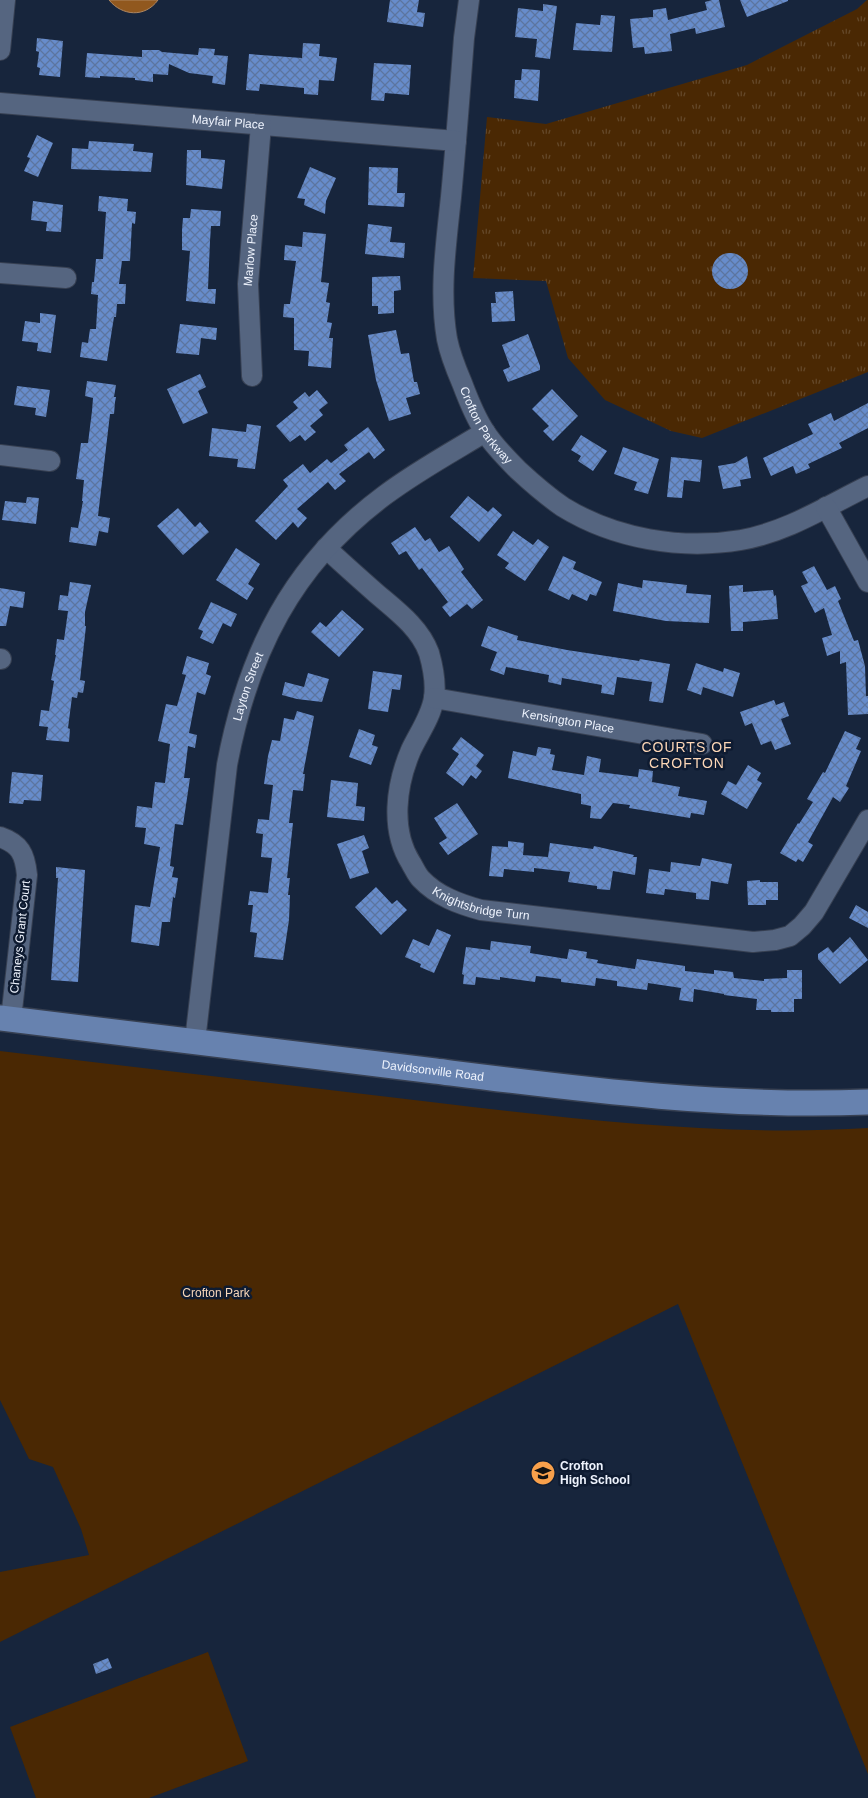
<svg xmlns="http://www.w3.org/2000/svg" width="868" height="1798" viewBox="0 0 868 1798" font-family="Helvetica,sans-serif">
  <defs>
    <pattern id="grass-tufts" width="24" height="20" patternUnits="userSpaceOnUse" patternTransform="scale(1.25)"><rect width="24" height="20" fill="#4a2803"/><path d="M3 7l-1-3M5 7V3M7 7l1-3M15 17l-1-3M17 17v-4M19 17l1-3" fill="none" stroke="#644829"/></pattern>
    <pattern id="building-cross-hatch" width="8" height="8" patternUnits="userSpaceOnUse" patternTransform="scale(1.25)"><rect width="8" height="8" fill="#678ccb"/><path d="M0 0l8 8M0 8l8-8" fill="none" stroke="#5c759f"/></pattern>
  </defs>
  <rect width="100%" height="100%" fill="#17253c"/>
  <!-- grass -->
  <path fill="url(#grass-tufts)" d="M867,0H868V372L702,438L671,431L605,400L568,358L546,281L473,278L487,117L546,124L747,65L857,9Z"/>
  <!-- park -->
  <path fill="#4a2803" d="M0,1051C144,1068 287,1085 431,1102C575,1119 722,1137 868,1128V1774L678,1304L0,1642V1572L89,1555L81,1529L53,1467L29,1459L0,1400Z
    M208,1652L248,1761L149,1798H36L10,1727Z"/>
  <!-- water -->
  <path fill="#91581e" stroke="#ad8661" d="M109,0H158C145,18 122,16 109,0Z"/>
  <!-- building -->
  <path fill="url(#building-cross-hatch)" d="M390,0H419L417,12L425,13L423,27L387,22Z
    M712,0H719L725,27L696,34L695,28L670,34L672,51L645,54L644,47L633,48L630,19L653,17V10L666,8L668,20L707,10L705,2Z
    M740,0H788V1L747,17Z
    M543,4L557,6L550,59L535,57L537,39L515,37L518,8L543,11Z
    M601,15L615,16L612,52L573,50L576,23L600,25Z
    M37,38L63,41L60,77L39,75L40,68L37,67L39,52L36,51Z
    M303,43L320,44L319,56L337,58L334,81L319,80L318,95L304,94V88L260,84L259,91L246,90L249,54L302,58Z
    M199,48L215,49L214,55L228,56L225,85L212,83L213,76L189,73L169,64L168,75L153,74V82L135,80V78L100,76V78L85,77L87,53L142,57V50H159L162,52L198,55Z
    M374,63L411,65L409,95L385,93L384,101L371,100Z
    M522,69L540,70L538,101L514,98L515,80H521Z
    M37,135L53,143L38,177L24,171L30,158L27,157Z
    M89,141L134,144L133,151L153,153L151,172L71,169L72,148L88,149Z
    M187,150H201V158L225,160L222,189L186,185Z
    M310,167L336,178L326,201L325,214L304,205L305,199L297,198Z
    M369,167L398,168L397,193H405L404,207L368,205Z
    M99,196L128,199L127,211L136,212L135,224L132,223L130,261H122L119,284H126L125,304H117L116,317H114L107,361L80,357L82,342L88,343L90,329H96L98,295L91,294L92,282H94L96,259H103L106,212L98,211Z
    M33,201L63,205L61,232L46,231L47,222L31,220Z
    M191,209L221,211L220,226H211L210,241L208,289H216L215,304L186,301L190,251L182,250V230L183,218H190Z
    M368,224L392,227L390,242L405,243L404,258L365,254Z
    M303,232L326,234L321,282L329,283L326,302L330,303L327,322L332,323L329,338H333L331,368L308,366L309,351L294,350V318L283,317L284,304H290L296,261L284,260L285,245L302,247Z
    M712 271a18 18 0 1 1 36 0a18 18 0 1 1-36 0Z
    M400,276L401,290L394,291V313L378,314V306H372V277Z
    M513,291L515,321L492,322L491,303H496L495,292Z
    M40,313L56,315L51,353L37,351L38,343L22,341L25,321L40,323Z
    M180,324L217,328L216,340L201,338L199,355L176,353Z
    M396,330L401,354L409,353L414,382H417L420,394L406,398L411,414L389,421L376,380L368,335Z
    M528,334L540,366V370L508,382L503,370L510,367L502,345Z
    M200,374L206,387L198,391L208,413L183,424L167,389Z
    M87,381L116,385L114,397H116L115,402L114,414H110L98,516L110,518L108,533L99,531L96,546L69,542L71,527L78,528L83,501H82L84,480L76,479L81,443H88L92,411L93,398L85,396Z
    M17,386L50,390L46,417L35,415L36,408L14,405Z
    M552,389L578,416L553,441L543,431L549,426L532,409Z
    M317,390L328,403L319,410L323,415L310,426L316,432L305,441L300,435L290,442L276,426L298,408L293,402L305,392L309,397Z
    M868,403V428L839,443L842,448L808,464L810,468L796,474L793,466L771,476L763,458L813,434L808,424L831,413L834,421Z
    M247,424L261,426L255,469L237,467L238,459L209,456L212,428L246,432Z
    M368,427L385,450L374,459L369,452L339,474L346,481L335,490L328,482L297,509L307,518L298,528L293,522L276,540L255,521L288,486L283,480L303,464L310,473L327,459L331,463L348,450L344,445Z
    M581,435L607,451L593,471L578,461L581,456L571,450Z
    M623,447L659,459L648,494L634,490L637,482L614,474Z
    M747,456L751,478L740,480L741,486L723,489L718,466L735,463Z
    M671,457L702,460L700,482L684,480L682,498L667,497Z
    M468,496L488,512L493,507L502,515L479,542L450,517Z
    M27,497L39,498L36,524L2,520L5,501L26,503Z
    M178,508L195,527L200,522L209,532L183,555L157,526Z
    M415,527L425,541L430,538L439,552L449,546L464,569L461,572L483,600L472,609L467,604L450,617L442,607L448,602L422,568L419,570L406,551L399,555L391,543Z
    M513,531L533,545L538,539L549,547L525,581L505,568L509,563L497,555Z
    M236,548L260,564L248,584L254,588L247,600L216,580Z
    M563,556L576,562L573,569L602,582L596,596L590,594L587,601L572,594L569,600L548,590Z
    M814,566L827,590L835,586L841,599L838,601L854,641L858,640L865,666L866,696H868V714L848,715L846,662L840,664V651L827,656L822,638L832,635L824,608L815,613L801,586L808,583L802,572Z
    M643,580L687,585L686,593L711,595L709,623L666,621L613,611L618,583L642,588Z
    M70,582L91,585L85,612V626H86L80,680L85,681L83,693L78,692L77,698L72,697L68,728L70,729L69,742L46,740L48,727L39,726L41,710L49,711L54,681L51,680L56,655H55L57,639L64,640L68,611L58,610L60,595L68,596Z
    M743,585V592L773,590L774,596L776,595L778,619L743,622V631H731L729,586Z
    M0,588L25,592L23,608L10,606L6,626H0Z
    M211,602L237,614L231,627L223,623L213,644L200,638L203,631L198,629Z
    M342,610L364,629L339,657L311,632L320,622L326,627Z
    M488,626L518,636L517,640L567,650L639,661L640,659L670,664L663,703L649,701L652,682L617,677L614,695L601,693L602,685L562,678L561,685L548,682L549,675L506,667L504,675L490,670L497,652L481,646Z
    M187,656L209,663L206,674L211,676L205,695L197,692L189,733L197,735L195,748L188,746L184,778H190L183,825L175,824L170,866L174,867L172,877L178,878L175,898L173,897L170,922H162L159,946L131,942L135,905L150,907L160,847L144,844L146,828L135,827L137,806L152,808L155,782L165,783L170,744L158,741L166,704L177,706L186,675L182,674Z
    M696,663L723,672L724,668L740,673L733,697L703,687L701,695L687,690Z
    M373,671L402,675L400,690L392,689L388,712L368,709Z
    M308,673L329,679L322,702L297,699L282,695L285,682L304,687Z
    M774,700L776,705L784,702L789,716L781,719L791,744L775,750L771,741L761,745L752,723L745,726L740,712Z
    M297,711L314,716L303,774H305L303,791L293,790L289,823H293L287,878H290L288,895H290L289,920L283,960L254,957L257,933L250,932L253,905H248L250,891L268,893L272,858L261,857L263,834L256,833L258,819L269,820L273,785L264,784L268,756L272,740L280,741L284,718L294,720Z
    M359,729L375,735L372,745L378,747L371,765L349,757Z
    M845,731L861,738L856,749L861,751L846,786L849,788L840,802L833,797L808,842L813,845L803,862L798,859L796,862L780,853L798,823L799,824L813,802L807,799L823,772L825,773Z
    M461,737L484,755L476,766L482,771L476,779L471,775L463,786L446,773L459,754L452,749Z
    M538,747L551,749L550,754L555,755L552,770L584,775L587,756L601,759L599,772L638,777L639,769L653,771L652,782L680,787L678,796L707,801L704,815L691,813L690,818L629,808L630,805L613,803L601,819L590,818L591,806L581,804V794L508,778L513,751L536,756Z
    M748,765L761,773L757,780L762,783L747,809L721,794L728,781L736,785Z
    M12,772L43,775L41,801L24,800L23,804L9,803Z
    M331,780L358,783L356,806L365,807L364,821L327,817Z
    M457,803L478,834L448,855L439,843L447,838L434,818Z
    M364,835L369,848L362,851L369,873L350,879L337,844Z
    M508,841L524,843L523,855L548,857L550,843L593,849L594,846L634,855L633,857H637L635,875L613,871L610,890L597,889V886L568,882L570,872L534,868V872L504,869L503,877L489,876L492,846L508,847Z
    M702,858L732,864L728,884L711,881L709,900L696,899V893L665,889L664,895L646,893L649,869L670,872L671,862L700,866Z
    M56,867L85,870L78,982L51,980L58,878H56Z
    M760,880V882H778V900H766V905H748L747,881Z
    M376,887L392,904L397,900L407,910L381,935L355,907Z
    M856,905L868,912V928L849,918Z
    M437,929L451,935L434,973L420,967L421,964L405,957L413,939L429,946Z
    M850,937L868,960L840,984L818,959V954L828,947L833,953Z
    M491,941L531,946L530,953L567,959L569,949L587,952L586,958L598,960L597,963L635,969L637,959L685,966V971L714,974V970L733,972L734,978L764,981V979L787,978V970H802V999H794V1012H771V1010H756L757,999L724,995V994L694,989L693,1002L679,1000L681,988L648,983L647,990L617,986V981L596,978L595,986L561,982V979L536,976L535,982L500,977V980L476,977L475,985L463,984L464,975L462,974L466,947L490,950Z
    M108,1658L112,1668L96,1674L93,1664Z"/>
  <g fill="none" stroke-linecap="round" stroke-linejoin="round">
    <defs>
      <g id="minor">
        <path id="s1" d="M469,0L464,38C460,91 456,144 451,197C446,244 439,292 447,339C450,354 456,369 462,383C468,399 475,417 485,432C494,446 506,458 518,470C532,483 547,496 563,507C615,539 681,550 741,540C787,532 827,506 868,486"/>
        <path d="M0,50L5,0"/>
        <path id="s2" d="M0,103L456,141"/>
        <path d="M0,273L66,278"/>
        <path id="s3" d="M252,376L248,284L261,125"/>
        <path d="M0,455L50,461"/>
        <path d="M826,507L868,582"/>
        <path id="s4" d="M326,548C343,564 360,579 377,594C397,611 420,628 429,653C433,667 436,684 434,698C431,717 419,733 411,750C396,785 390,830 411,863C414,868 417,875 421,879C437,896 459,904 481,910L753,942L775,940L790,936L802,926L814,912L868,820"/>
        <path d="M0,659H1"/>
        <path id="s5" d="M434,698L702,744"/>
        <path d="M0,837C20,844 25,854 27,875L11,1019"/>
        <path id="s6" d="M195,1041L227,765C248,653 292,564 385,495C417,471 452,452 485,432"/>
      </g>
      <g id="major">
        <path id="s7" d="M0,1018C145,1035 290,1053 435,1071C579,1089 723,1108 868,1102"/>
      </g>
    </defs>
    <!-- minor casing -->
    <use href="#minor" stroke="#374052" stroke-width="22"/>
    <!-- major casing -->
    <use href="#major" stroke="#374052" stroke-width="28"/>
    <!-- minor -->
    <use href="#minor" stroke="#556580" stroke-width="20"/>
    <!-- major -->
    <use href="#major" stroke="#6782af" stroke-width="25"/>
  </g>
  <!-- icons -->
  <defs>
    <symbol id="school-disc" viewBox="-11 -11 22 22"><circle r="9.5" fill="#f8a04b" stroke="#0e1b31"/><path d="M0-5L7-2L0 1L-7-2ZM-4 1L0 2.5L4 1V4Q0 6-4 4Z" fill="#111"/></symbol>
  </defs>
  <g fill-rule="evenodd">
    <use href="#school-disc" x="529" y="1459" width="28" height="28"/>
  </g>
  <g text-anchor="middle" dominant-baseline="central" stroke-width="5" stroke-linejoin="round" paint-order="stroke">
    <!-- street labels -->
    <g font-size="12" fill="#eef3fd" stroke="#0e1b31">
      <text stroke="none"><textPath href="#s2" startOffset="229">Mayfair Place</textPath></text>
      <text stroke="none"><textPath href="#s3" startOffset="126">Marlow Place</textPath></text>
      <text stroke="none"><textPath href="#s1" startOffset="436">Crofton Parkway</textPath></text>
      <text stroke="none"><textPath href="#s6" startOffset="359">Layton Street</textPath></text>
      <text stroke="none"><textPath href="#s5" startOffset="136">Kensington Place</textPath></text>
      <text stroke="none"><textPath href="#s4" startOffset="454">Knightsbridge Turn</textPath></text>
      <text transform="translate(20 937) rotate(-84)">Chaneys Grant Court</text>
      <text stroke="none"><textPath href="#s7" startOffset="436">Davidsonville Road</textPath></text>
    </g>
    <!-- park labels -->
    <g font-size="12" fill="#f8d7ba" stroke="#0e1b31">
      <text x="216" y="1293">Crofton Park</text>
    </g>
    <!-- poi labels -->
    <g font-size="12" font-weight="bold" fill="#eef3fd" stroke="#0e1b31" text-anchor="start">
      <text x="560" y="1466">Crofton<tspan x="560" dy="14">High School</tspan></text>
    </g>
    <!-- neighbourhood labels -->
    <g font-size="14" letter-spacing="1" fill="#fdd7b7" stroke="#0e1b31">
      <text x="687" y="747">COURTS OF<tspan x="687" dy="16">CROFTON</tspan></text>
    </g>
  </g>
</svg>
